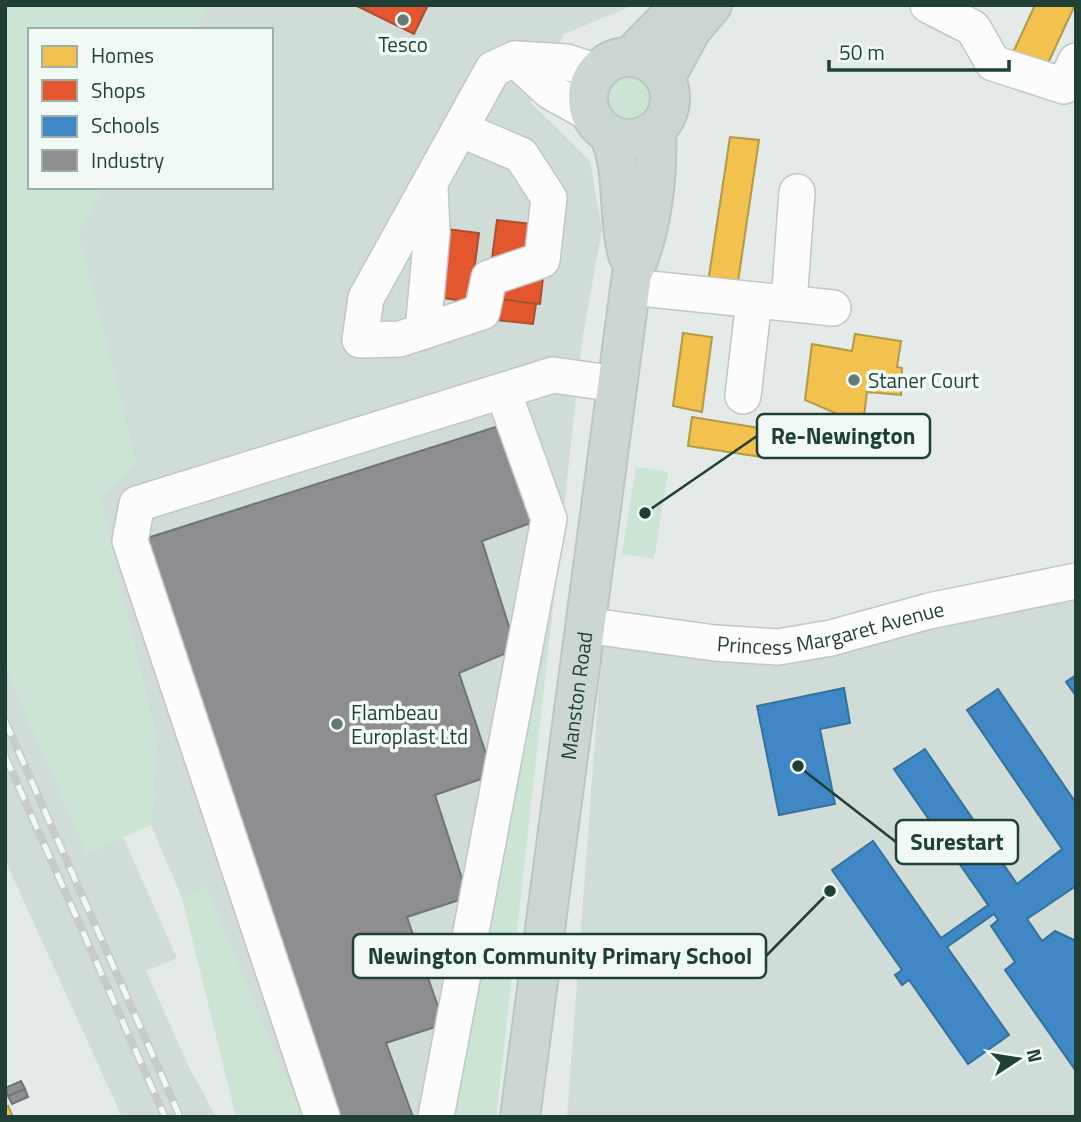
<svg xmlns="http://www.w3.org/2000/svg" width="1081" height="1122" viewBox="0 0 1081 1122" font-family="'Titillium Web',sans-serif">
  <rect width="100%" height="100%" fill="#e3eae7"/>
  <!-- built -->
  <path fill="#d0dcd7" d="M208,5H634L564,34L530,102L590,161L602,229L583,335L550,635L452,1117H302L205,887L182,898L151,825L157,741L100,498L78,231L103,187H271V30H194Z
    M1076,594V1117H567L602,644L711,661L780,664Z
    M5,664L87,853L123,837L177,958L146,971L187,1063L216,1117H122L5,860Z"/>
  <!-- green -->
  <path fill="#cbe4d3" d="M5,5H208L194,30H30V187H103L78,231L137,464L100,498L157,741L151,825L87,854L5,664Z
    M606 98a24 24 0 1 1 48 0a24 24 0 1 1-48 0Z
    M636,467L668,472L654,559L622,554Z
    M550,635L496,1117H448L486,909Z
    M205,886L302,1117H236L182,898Z"/>
  <!-- homes -->
  <path fill="#f2c14e" stroke="#b39a47" stroke-width="2" d="M1035,5H1075L1043,74L1010,59Z
    M730,137L759,140L737,288L708,283Z
    M683,333L712,337L702,412L673,406Z
    M855,334L901,341L897,367L902,368L901,395L867,392L864,416H857L856,422L805,400L812,344L852,351Z
    M692,417L766,429L762,457L688,446Z
    M8,1106L13,1117H5V1107Z"/>
  <!-- shops -->
  <path fill="#e4572e" stroke="#a95031" stroke-width="2" d="M355,5H428L414,34Z
    M497,220L549,226L540,304L496,299L491,266Z
    M447,229L479,233L470,302L437,297Z
    M500,299L536,304L533,324L497,320Z"/>
  <!-- schools -->
  <path fill="#3f88c5" stroke="#35729a" stroke-width="2" d="M1076,675V696L1066,682Z
    M844,688L850,723L820,729L835,804L779,815L757,706Z
    M998,689L1076,803V886L1027,919L1042,941L1055,931L1076,941V1071L1005,970L1015,962L991,926L998,920L994,914L947,947L1009,1035L968,1064L909,980L902,985L895,975L902,970L832,870L873,841L941,938L988,905L894,769L925,749L1017,884L1062,849L967,710Z"/>
  <!-- industry -->
  <path fill="#8d8d92" stroke="#6c7677" stroke-width="2" d="M502,425L539,520L482,541L516,649L459,673L493,775L435,795L468,897L407,917L444,1024L386,1043L413,1117H326L138,541Z
    M21,1081L25,1089L8,1096L5,1088Z
    M25,1089L28,1097L12,1104L8,1096Z"/>
  <g fill="none" stroke-linecap="round" stroke-linejoin="round">
    <defs>
      <g id="minor">
        <path d="M928,5L973,28L993,63L1064,86L1076,61"/>
        <path d="M515,59L551,92L591,114"/>
        <path d="M460,129L521,155L549,198L542,260L489,278L482,312L400,339L360,340L366,298L493,69L515,59L567,62L597,72"/>
        <path d="M631,287L833,308"/>
        <path d="M789,303L797,192"/>
        <path d="M423,331L432,232L430,187"/>
        <path d="M743,396L754,300"/>
        <path id="s1" d="M584,625L715,643L778,647L831,638L929,611L1076,581"/>
        <path d="M322,1117L130,541L137,504L553,375L617,384"/>
        <path d="M436,1117L549,519L503,391"/>
      </g>
      <g id="major">
        <path d="M631,56L681,5"/>
        <circle cx="629" cy="98" r="41"/>
        <path d="M665,78L691,30L712,5"/>
        <path d="M609,134C626,173 617,215 628,255"/>
        <path id="s2" d="M520,1117L632,274C652,231 658,176 656,129"/>
      </g>
    </defs>
    <!-- minor casing -->
    <use href="#minor" stroke="#c0c7c4" stroke-width="38"/>
    <!-- major casing -->
    <use href="#major" stroke="#bbc6c3" stroke-width="42"/>
    <!-- minor -->
    <use href="#minor" stroke="#fbfcfb" stroke-width="35"/>
    <!-- major -->
    <use href="#major" stroke="#ccd6d3" stroke-width="38"/>
    <defs>
      <path id="rail" d="M5,721L180,1117
        M5,756L165,1117"/>
    </defs>
    <!-- rail casing -->
    <use href="#rail" stroke="#c6cbca" stroke-width="8"/>
    <!-- rail -->
    <use href="#rail" stroke="#f1f9f5" stroke-width="5" stroke-dasharray="16" stroke-linecap="butt"/>
  </g>
  <!-- markers -->
  <g fill="#647b75" stroke="#f1f9f5" stroke-width="2.5">
    <circle cx="403" cy="20" r="7"/>
    <circle cx="854" cy="380" r="7"/>
    <circle cx="337" cy="724" r="7"/>
  </g>
  <g text-anchor="middle" dominant-baseline="central" stroke-width="7" stroke-linejoin="round" paint-order="stroke">
    <!-- poi labels -->
    <g font-size="21" fill="#1f3f37" stroke="#f1f9f5" text-anchor="start">
      <text x="403" y="44" text-anchor="middle">Tesco</text>
      <text x="868" y="380">Staner Court</text>
      <text x="351" y="712">Flambeau<tspan x="351" dy="24">Europlast Ltd</tspan></text>
    </g>
    <!-- street labels -->
    <g font-size="21" fill="#1f3f37" stroke="#f1f9f5">
      <text stroke="none"><textPath href="#s1" startOffset="250">Princess Margaret Avenue</textPath></text>
      <text stroke="none"><textPath href="#s2" startOffset="425">Manston Road</textPath></text>
    </g>
  </g>
  <!-- callouts -->
  <path fill="none" stroke="#1f3f37" stroke-width="2.5" d="M645 513L757 436M798 766L896 842M830 891L766 956"/>
  <g fill="#1f3f37" stroke="#f1f9f5" stroke-width="2.5">
    <circle cx="645" cy="513" r="7"/>
    <circle cx="798" cy="766" r="7"/>
    <circle cx="830" cy="891" r="7"/>
  </g>
  <g fill="#f1f9f5" stroke="#1f3f37" stroke-width="2.5">
    <rect x="757" y="414" width="173" height="44" rx="7"/>
    <rect x="896" y="820" width="122" height="44" rx="7"/>
    <rect x="353" y="934" width="413" height="44" rx="7"/>
  </g>
  <g font-size="23" text-anchor="middle" font-weight="bold" fill="#1f3f37">
    <text x="843" y="444">Re-Newington</text>
    <text x="957" y="850">Surestart</text>
    <text x="560" y="964">Newington Community Primary School</text>
  </g>
  <!-- border -->
  <rect width="1081" height="1122" fill="none" stroke="#1f3f37" stroke-width="14"/>
  <!-- legend -->
  <rect x="28" y="28" width="245" height="161" fill="#f1f9f5" stroke="#9dafa9" stroke-width="2"/>
  <rect x="42" y="46" width="35" height="21" fill="#f2c14e" stroke="#9dafa9" stroke-width="2"/>
  <text x="91" y="63" font-size="21" fill="#1f3f37">Homes</text>
  <rect x="42" y="80" width="35" height="21" fill="#e4572e" stroke="#9dafa9" stroke-width="2"/>
  <text x="91" y="98" font-size="21" fill="#1f3f37">Shops</text>
  <rect x="42" y="116" width="35" height="21" fill="#3f88c5" stroke="#9dafa9" stroke-width="2"/>
  <text x="91" y="133" font-size="21" fill="#1f3f37">Schools</text>
  <rect x="42" y="150" width="35" height="21" fill="#8d8d92" stroke="#9dafa9" stroke-width="2"/>
  <text x="91" y="168" font-size="21" fill="#1f3f37">Industry</text>
  <!-- north arrow -->
  <g transform="translate(1018 1059) rotate(78)" stroke="#f1f9f5" stroke-width="5" paint-order="stroke">
  <path d="M0-5L12 26L0 18L-12 26Z" fill="#1f3f37"/>
  <text y="-10" font-size="19" font-weight="bold" text-anchor="middle" fill="#1f3f37">N</text>
  </g>
  <!-- scale -->
  <path d="M829 60v10h180v-10" fill="none" stroke="#1f3f37" stroke-width="3.5"/>
  <text x="839" y="60" font-size="21" fill="#1f3f37" stroke="#f1f9f5" stroke-width="5" paint-order="stroke">50 m</text>
</svg>
